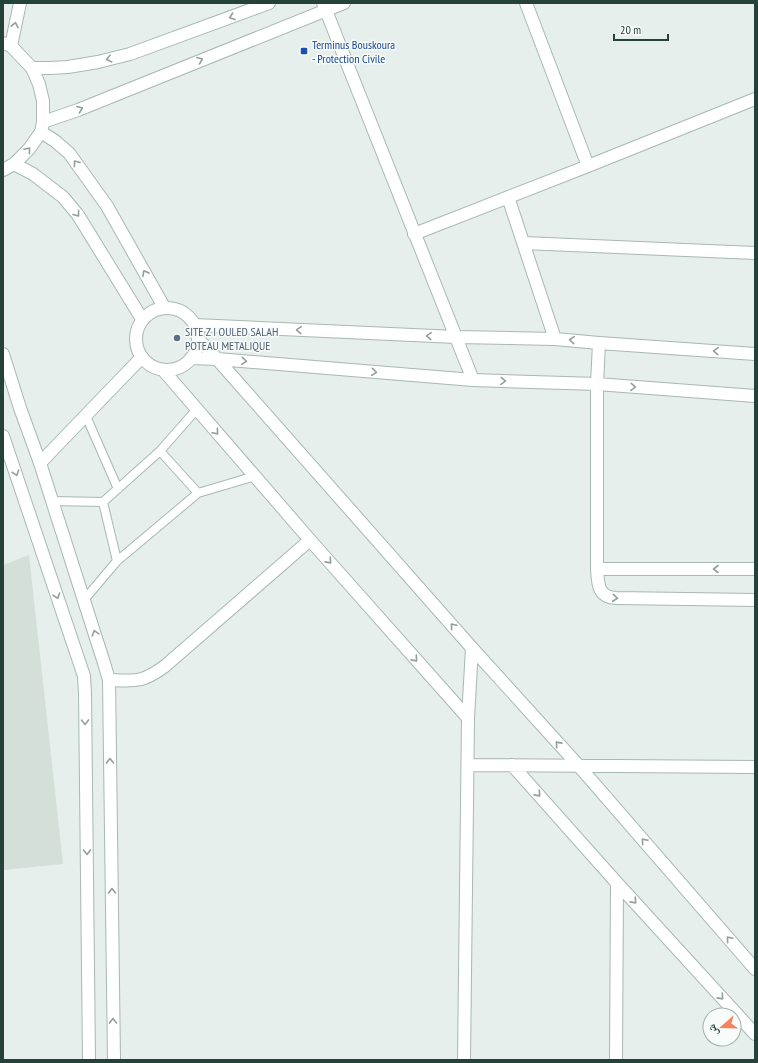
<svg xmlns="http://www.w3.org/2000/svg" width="758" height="1063" viewBox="0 0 758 1063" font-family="'PT Sans Narrow','Noto Naskh Arabic',sans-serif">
  <rect width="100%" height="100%" fill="#e6efeb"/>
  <!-- built -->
  <path fill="#d4dfda" d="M29,555L63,864L3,870V565Z"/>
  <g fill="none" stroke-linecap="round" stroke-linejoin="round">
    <defs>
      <path id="service" d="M86,416L118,489
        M160,451L198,493
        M52,501L103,502L160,451L197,409
        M103,502L117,561
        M84,600L117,561L198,493L255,476"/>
      <path id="minor" d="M323,3L473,380
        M526,3L588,166
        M32,68H50L68,67L98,62L130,54L269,3
        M43,122L78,110L344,3
        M41,132L55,141L69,153L107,206L164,307
        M14,164L33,174L63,197L78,215L142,319
        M508,197L555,339
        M414,234L588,166L755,99
        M524,243L755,253
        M136 339a31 31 0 1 1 62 0a31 31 0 1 1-62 0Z
        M195,325L456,337L555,339L599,343L755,354
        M199,340L210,351L472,648L578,765L755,969
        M599,343L597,384V569C598,585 598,597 616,598L755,600
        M191,358L217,359L473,380L597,384L755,396
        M163,370L310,540L468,718
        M40,463L141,358
        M597,569H755
        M109,680C136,681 142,683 165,666L310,540
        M468,765L755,767
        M512,765L617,883L755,1034
        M464,1060L468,718L472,648
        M616,1060L617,883"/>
      <path id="tertiary" d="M3,43L11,46L32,68L39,84L43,101V122L41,132L29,149L14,164L3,170
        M11,46L20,3
        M3,354L20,408L40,463L104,663L109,680L114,1060
        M3,436L84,676L85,693L89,1060"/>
    </defs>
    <!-- service casing -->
    <use href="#service" stroke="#a8b8b2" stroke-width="10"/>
    <!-- minor casing -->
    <use href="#minor" stroke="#a8b8b2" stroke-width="14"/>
    <!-- tertiary casing -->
    <use href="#tertiary" stroke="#a8b8b2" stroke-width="14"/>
    <!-- service -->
    <use href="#service" stroke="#fff" stroke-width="8"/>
    <!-- minor -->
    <use href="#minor" stroke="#fff" stroke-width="12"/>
    <!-- tertiary -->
    <use href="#tertiary" stroke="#fff" stroke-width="12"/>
  </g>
  <!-- one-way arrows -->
  <defs><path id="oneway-chevron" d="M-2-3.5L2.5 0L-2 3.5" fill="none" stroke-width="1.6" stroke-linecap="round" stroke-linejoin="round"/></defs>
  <g stroke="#92a09c">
    <use href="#oneway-chevron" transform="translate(232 17) rotate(160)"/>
    <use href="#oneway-chevron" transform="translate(15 25) rotate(-78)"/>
    <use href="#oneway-chevron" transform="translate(109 59) rotate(166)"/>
    <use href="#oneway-chevron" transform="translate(200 60) rotate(-22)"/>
    <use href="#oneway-chevron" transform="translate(80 109) rotate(-21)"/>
    <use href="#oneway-chevron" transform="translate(28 150) rotate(-50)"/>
    <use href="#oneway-chevron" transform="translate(76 163) rotate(-126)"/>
    <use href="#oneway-chevron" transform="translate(77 214) rotate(53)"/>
    <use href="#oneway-chevron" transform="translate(145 273) rotate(-119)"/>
    <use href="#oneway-chevron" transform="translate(299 330) rotate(-177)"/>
    <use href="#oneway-chevron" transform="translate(429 336) rotate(-177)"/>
    <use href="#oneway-chevron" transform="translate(572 340) rotate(-175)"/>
    <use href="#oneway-chevron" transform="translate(716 351) rotate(-176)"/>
    <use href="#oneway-chevron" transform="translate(244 361) rotate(5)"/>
    <use href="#oneway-chevron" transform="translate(374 372) rotate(5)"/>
    <use href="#oneway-chevron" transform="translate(503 381) rotate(2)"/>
    <use href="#oneway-chevron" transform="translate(633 387) rotate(4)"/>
    <use href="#oneway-chevron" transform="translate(216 432) rotate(49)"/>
    <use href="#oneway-chevron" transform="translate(16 473) rotate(71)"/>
    <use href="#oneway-chevron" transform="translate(329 561) rotate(48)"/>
    <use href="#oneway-chevron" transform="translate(716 569) rotate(180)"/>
    <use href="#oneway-chevron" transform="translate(57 596) rotate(71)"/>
    <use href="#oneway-chevron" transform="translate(615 598) rotate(6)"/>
    <use href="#oneway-chevron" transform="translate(453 626) rotate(-131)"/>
    <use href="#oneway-chevron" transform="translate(95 633) rotate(-108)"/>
    <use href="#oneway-chevron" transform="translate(415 659) rotate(48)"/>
    <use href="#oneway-chevron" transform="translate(85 722) rotate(89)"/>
    <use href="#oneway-chevron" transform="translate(558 744) rotate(-132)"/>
    <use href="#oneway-chevron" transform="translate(110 761) rotate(-91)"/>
    <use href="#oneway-chevron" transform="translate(538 794) rotate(48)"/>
    <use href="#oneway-chevron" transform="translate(644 841) rotate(-131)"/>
    <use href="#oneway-chevron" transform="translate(87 852) rotate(89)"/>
    <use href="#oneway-chevron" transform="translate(112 891) rotate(-91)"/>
    <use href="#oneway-chevron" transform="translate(634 901) rotate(48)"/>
    <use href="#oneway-chevron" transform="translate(729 939) rotate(-131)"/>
    <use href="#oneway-chevron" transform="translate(721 997) rotate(48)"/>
    <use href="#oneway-chevron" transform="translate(113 1021) rotate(-91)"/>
  </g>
  <!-- markers -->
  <rect fill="#1a4fb4" stroke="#f7fbf9" stroke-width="1.5" x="300" y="47" width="8" height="8" rx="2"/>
  <circle fill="#5c6f8a" stroke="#f7fbf9" stroke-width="1.5" cx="177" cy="338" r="4"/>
  <g text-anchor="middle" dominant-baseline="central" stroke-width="3" stroke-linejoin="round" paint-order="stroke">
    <!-- transit labels -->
    <g font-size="12" fill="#164399" stroke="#f7fbf9" text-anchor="start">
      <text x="312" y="44">Terminus Bouskoura<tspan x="312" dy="14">- Protection Civile</tspan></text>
    </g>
    <!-- service labels -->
    <g font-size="12" fill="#4e5e75" stroke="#f7fbf9" text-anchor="start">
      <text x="185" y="331">SITE Z I OULED SALAH<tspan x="185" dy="14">POTEAU METALIQUE</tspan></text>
    </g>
  </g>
  <!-- border -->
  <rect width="758" height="1063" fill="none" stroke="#24423a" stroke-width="8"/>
  <!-- north arrow -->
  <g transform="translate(722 1027) rotate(250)"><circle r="19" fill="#f7fbf9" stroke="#a3b1ad"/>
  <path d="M0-3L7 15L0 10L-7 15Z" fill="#f4845f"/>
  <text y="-6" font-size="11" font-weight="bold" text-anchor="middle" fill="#24423a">ش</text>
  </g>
  <!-- scale -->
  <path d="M614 34v6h54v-6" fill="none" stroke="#24423a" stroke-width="2"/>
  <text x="620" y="34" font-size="12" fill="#24423a" stroke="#f7fbf9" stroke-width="3" paint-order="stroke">20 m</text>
</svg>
